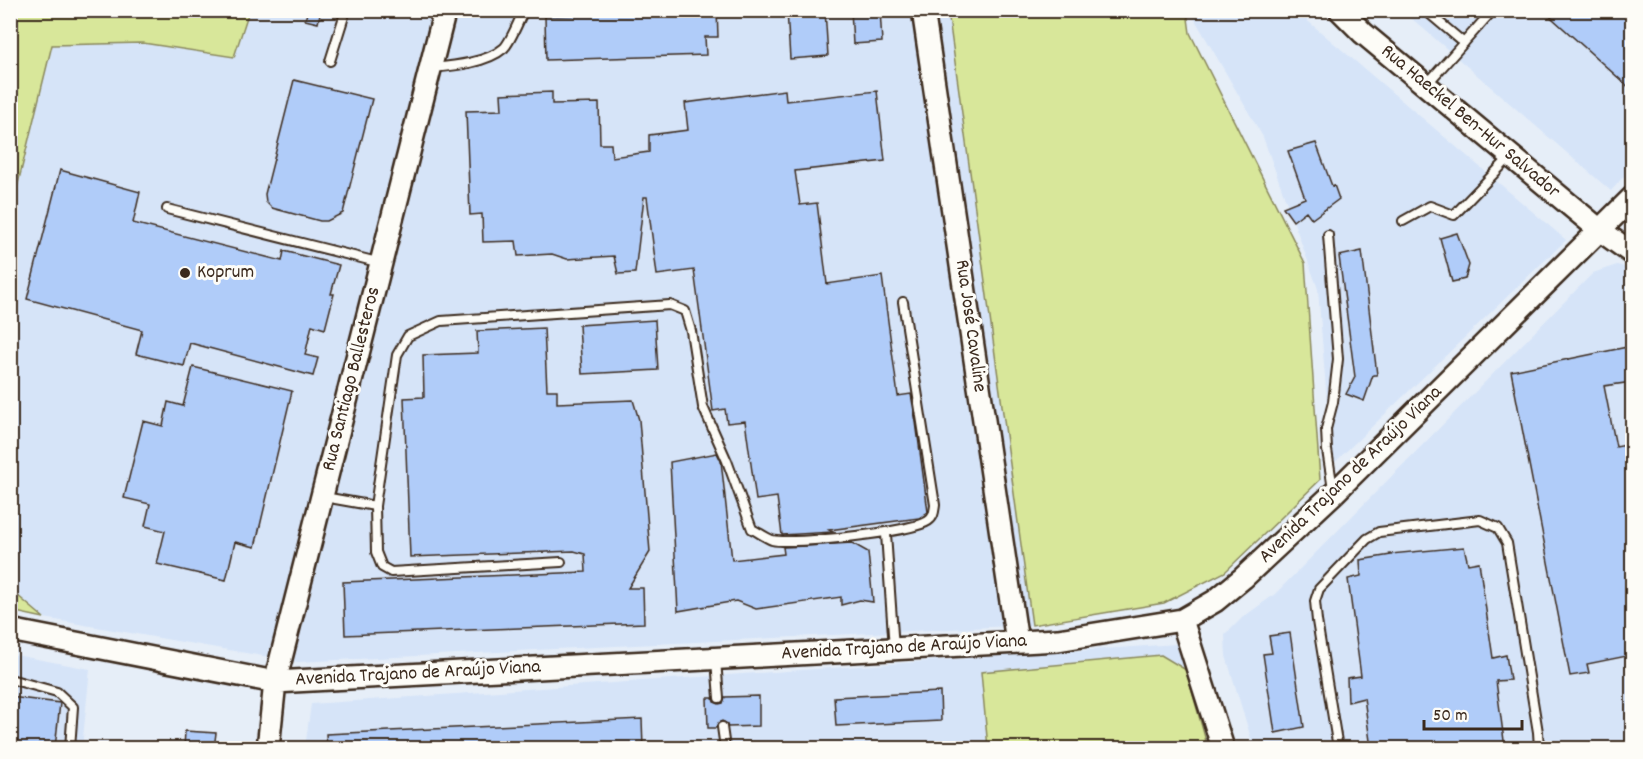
<svg xmlns="http://www.w3.org/2000/svg" width="1643" height="759" viewBox="0 0 1643 759" font-family="Dekko,sans-serif">
  <rect width="100%" height="100%" fill="#e6eef8"/>
  <filter id="ink" filterUnits="userSpaceOnUse"><feTurbulence type="fractalNoise" baseFrequency=".0167" numOctaves="2"/><feDisplacementMap in="SourceGraphic" scale="12" xChannelSelector="R" yChannelSelector="G"/><feConvolveMatrix kernelMatrix="1 2 1 2 8 2 1 2 1" color-interpolation-filters="sRGB"/></filter>
  <g filter="url(#ink)">
    <!-- built -->
    <path fill="#d6e4f8" d="M249,10L948,11L1032,625L298,662L44,618L11,590V212L52,45L143,43L234,57Z
      M1193,11H1296L1566,240L1332,465L1318,289L1263,137L1194,18Z
      M1403,11H1632V167L1611,191Z
      M1617,265L1632,269V748H1254L1226,656L1225,635L1242,618L1275,594L1593,273Z
      M1191,643L1220,748H305L311,704Z
      M10,654L90,669L82,748H11Z"/>
    <!-- green -->
    <path fill="#d8e79a" stroke="#8a885c" stroke-width="1.5" d="M11,10H249V11L234,57L143,43L52,45L11,212Z
      M948,11H1187L1190,33L1305,263L1320,480L1225,572L1164,603L1032,625Z
      M10,590H11L44,618L11,611Z
      M1161,655L1186,670L1208,748H988L981,672Z"/>
    <!-- building -->
    <path fill="#b0ccf9" stroke="#3b2a1e" stroke-width="1.5" d="M308,10H321L318,23L305,20Z
      M588,10H717L718,37H705L706,55L546,60L545,16L588,15Z
      M787,10H825L828,56L790,59Z
      M851,10H880L882,42L853,44Z
      M1543,10H1618L1632,21V90Z
      M294,80L372,99L343,213L327,221H320L272,208L266,202L265,194Z
      M785,90L786,101L877,91L885,161L795,171L800,205L817,203L827,284L882,276L898,396L911,394L916,422L928,512L919,518L829,530L833,532L782,535L777,497L756,500L745,421L727,423L725,409L713,411L694,270L657,275L647,197H644L635,273L618,274L614,256L567,259L552,254L518,256L516,241L483,242L482,214L470,215L466,111L502,110L501,94L552,92V104L599,103L600,144H611L612,157L649,152V135L688,130L685,103Z
      M1316,143L1332,186L1334,185L1339,199L1312,219L1306,211L1293,221L1283,207L1305,198L1288,151Z
      M60,170L140,192L133,223L282,261L284,251L339,265L331,294H334L325,329L312,325L305,355L318,358L313,376L190,343L184,366L136,354L142,330L27,299Z
      M1457,233L1469,265L1465,279L1452,282L1440,238Z
      M1362,251L1377,375H1373L1364,401L1346,394L1355,377L1339,256Z
      M655,320L658,370L582,374L579,325Z
      M544,328L547,390H557V403L633,400L639,420L650,552L628,588H643L644,623L345,635L343,582L586,572L585,554L574,551L410,557L404,398L424,397L423,355L478,353L477,331Z
      M1632,346V382L1604,386L1616,447L1632,444V655L1587,664L1589,673L1570,676L1511,371Z
      M193,367L292,391L255,547L235,542L226,580L157,564L165,531L145,526L150,504L124,498L143,421L163,426L168,402L183,406Z
      M717,453L721,461L732,560L784,554L783,547L852,543L868,552L873,602L860,600L841,605V597L756,609L736,601L678,611L670,462Z
      M1464,547L1468,564L1479,562L1493,658L1506,655L1510,680L1496,681L1505,748H1371L1364,698L1348,702L1347,678L1361,676L1348,579L1361,576L1360,560L1391,555L1390,554Z
      M1290,633L1304,727L1275,733L1263,654L1272,653L1269,636Z
      M940,692L941,721L836,726L834,697Z
      M759,696V726L728,727L726,723L722,721L718,723L716,728H708L707,698H713L714,702L719,704L723,703L725,697Z
      M10,697L60,703L55,748H10Z
      M642,719L643,748H327L326,734Z
      M185,731L216,733L214,748H184Z"/>
    <g fill="none" stroke-linecap="round" stroke-linejoin="round">
      <defs>
        <path id="lane" d="M1425,10L1464,43
          M1632,10V11
          M330,61L346,10
          M432,68C453,66 487,63 504,48C511,41 519,20 524,10
          M1427,84L1493,10
          M167,209L381,263
          M1403,221L1430,206L1454,215L1510,157
          M1328,235L1338,359L1333,402L1326,429L1327,450L1333,489
          M324,497L375,506
          M886,534L894,649
          M561,562L391,572L382,567L376,552L375,506L397,355L408,336L441,321L670,305L685,311L691,331L703,407L727,461L752,529C758,532 766,538 772,540C792,545 912,532 928,521C934,517 934,512 935,505L903,302
          M716,660L719,698
          M10,679L57,692L73,707L70,748
          M722,727L725,748
          M1338,748L1317,621L1315,601L1319,589L1367,539L1379,532L1480,520L1498,528L1507,543L1538,732L1539,748"/>
        <path id="secondary" d="M923,10L1017,642
          M1340,10L1363,33L1601,231L1632,253
          M1182,620L1223,748
          M10,630L275,682L1058,640L1182,620L1215,601L1243,578L1334,493L1632,198
          M268,748L275,682L445,10"/>
      </defs>
      <!-- lane casing -->
      <use href="#lane" stroke="#3b2a1e" stroke-width="12"/>
      <!-- secondary casing -->
      <use href="#secondary" stroke="#3b2a1e" stroke-width="26"/>
      <!-- lane -->
      <use href="#lane" stroke="#fdfcf7" stroke-width="8"/>
      <!-- secondary -->
      <use href="#secondary" stroke="#fdfcf7" stroke-width="21"/>
    </g>
  </g>
  <!-- markers -->
  <circle fill="#3b2a1e" stroke="#fdfcf7" stroke-width="2" cx="185" cy="273" r="6"/>
  <g text-anchor="middle" dominant-baseline="central" stroke-width="6" stroke-linejoin="round" paint-order="stroke">
    <!-- street labels -->
    <g font-size="20" fill="#3b2a1e" stroke="#fdfcf7">
      <text transform="translate(1470 122) rotate(40)">Rua Haeckel Ben-Hur Salvador</text>
      <text transform="translate(970 326) rotate(82)">Rua José Cavaline</text>
      <text transform="translate(352 379) rotate(-76)">Rua Santiago Ballesteros</text>
      <text transform="translate(1351 475) rotate(-44)">Avenida Trajano de Araújo Viana</text>
      <text transform="translate(904 648) rotate(-3)">Avenida Trajano de Araújo Viana</text>
      <text transform="translate(418 674) rotate(-3)">Avenida Trajano de Araújo Viana</text>
    </g>
    <!-- poi labels -->
    <g font-size="20" fill="#3b2a1e" stroke="#fdfcf7" text-anchor="start">
      <text x="197" y="273">Koprum</text>
    </g>
  </g>
  <!-- margin -->
  <rect width="1643" height="759" fill="none" stroke="#fdfcf7" stroke-width="36"/>
  <rect x="18" y="18" width="1607" height="723" fill="none" stroke="#3b2a1e" stroke-width="2" filter="url(#ink)"/>
  <!-- scale -->
  <path d="M1424 720v9h98v-9" fill="none" stroke="#3b2a1e" stroke-width="3"/>
  <text x="1433" y="720" font-size="18" fill="#3b2a1e" stroke="#fdfcf7" stroke-width="4.5" paint-order="stroke">50 m</text>
</svg>
